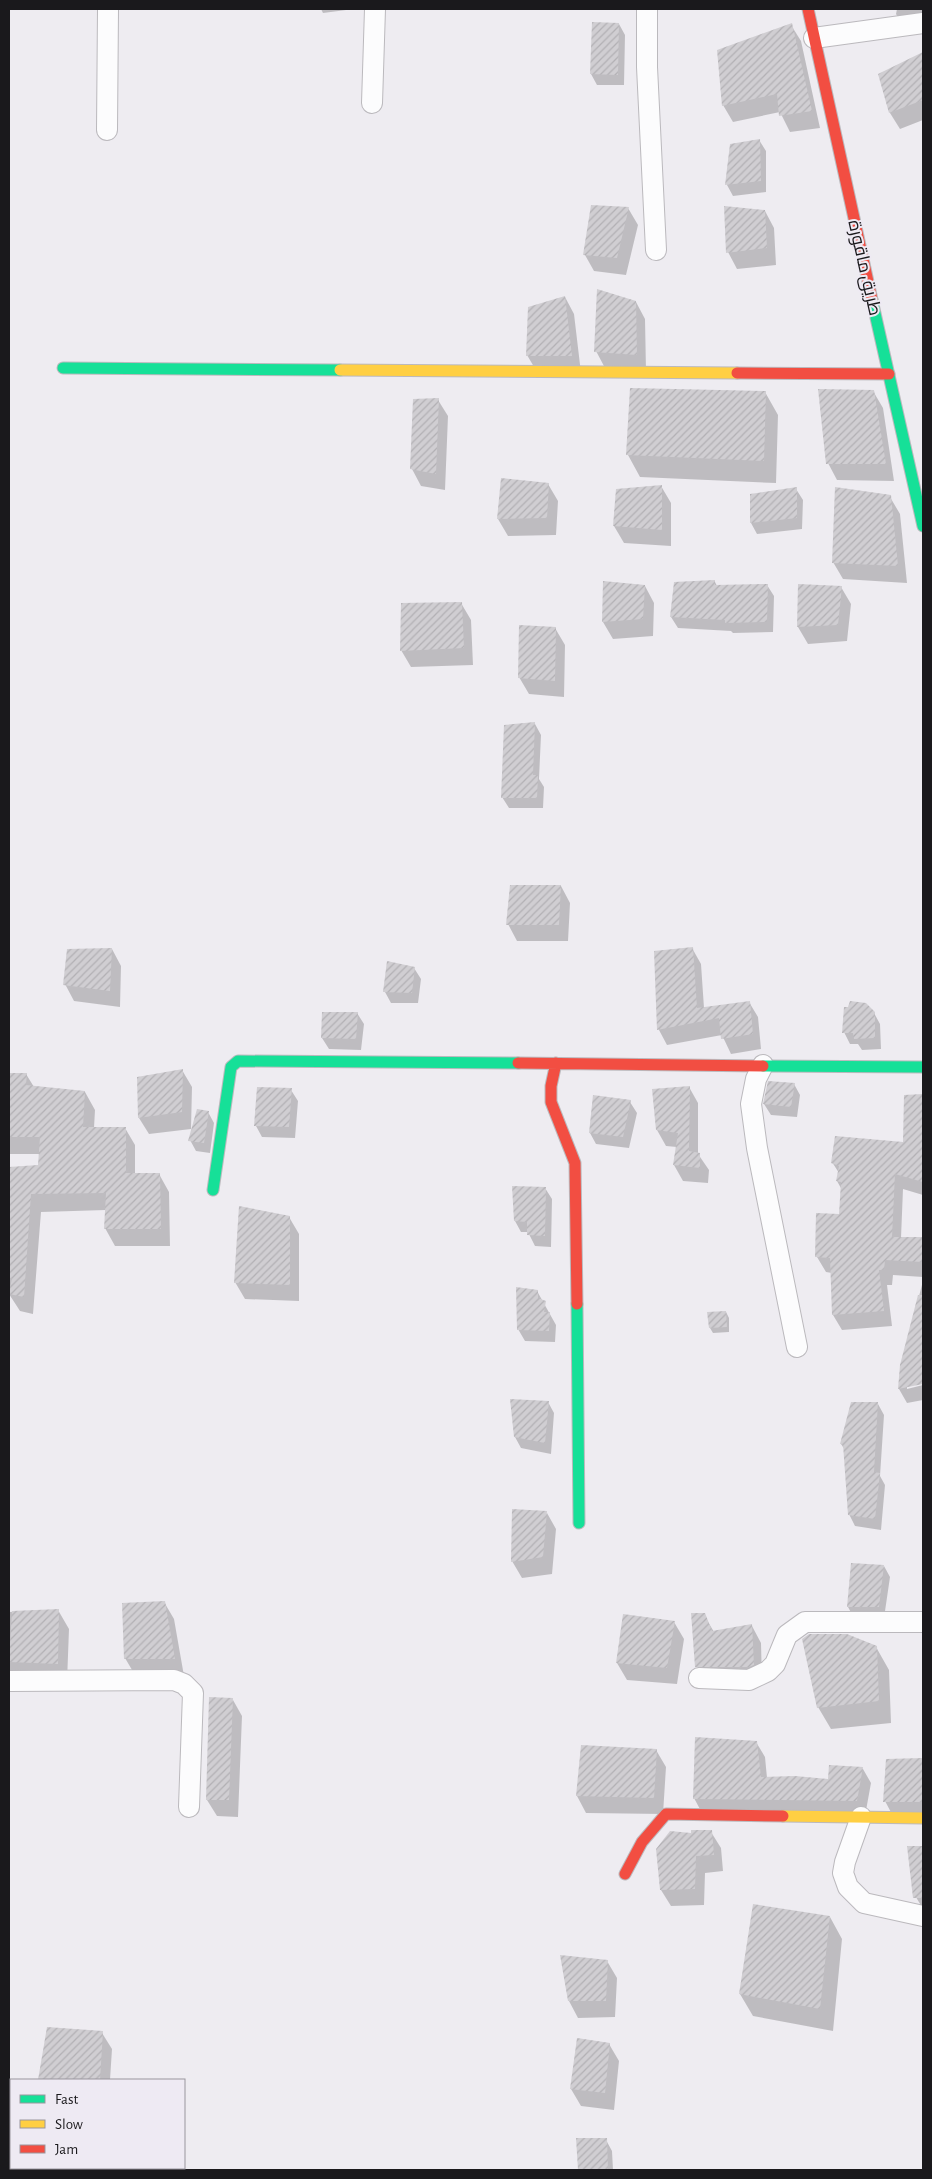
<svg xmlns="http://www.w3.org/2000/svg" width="932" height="2179" viewBox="0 0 932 2179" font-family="'Alegreya Sans',Cairo,sans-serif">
  <defs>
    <pattern id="building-hatch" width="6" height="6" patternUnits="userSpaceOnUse" patternTransform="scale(1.25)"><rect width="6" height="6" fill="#d0ced2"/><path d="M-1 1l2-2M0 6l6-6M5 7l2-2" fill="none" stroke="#b2b0b4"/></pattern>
  </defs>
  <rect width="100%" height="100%" fill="#eeecf1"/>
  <!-- shadow -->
  <path fill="#0003" d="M321,9H354L323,13Z
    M897,9H923V28L906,30L896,14Z
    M594,23L619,24L625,35L624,85H597L591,74Z
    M791,25L801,41L820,128L790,132L780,112L733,122L723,105Z
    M923,53V120L900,129L890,113L880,74Z
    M759,140L766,151V192L733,196L727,185L732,145Z
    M628,208L638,225L626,275L594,271L585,255Z
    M765,211L774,228L776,265L737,269L728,252Z
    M565,297L574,314L581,373L537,372L527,355Z
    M636,302L645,319L646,371L605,368L596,351Z
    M873,391L883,408L894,481L837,480L828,463Z
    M765,392L778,415L776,483L640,477L628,455Z
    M438,400L448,416L445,490L421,486L412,469Z
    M548,484L558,501L556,535L508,536L498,519Z
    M661,486L671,503V546L624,543L614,526L617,490Z
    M796,489L803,500L802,529L757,534L751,523Z
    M890,497L900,514L907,583L843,579L833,562Z
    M604,582L645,586L654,603L653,636L613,639L603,622Z
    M715,582L717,586L767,585L774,596L773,632L733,633L731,631L678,628L671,617Z
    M841,587L851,604L847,641L808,644L798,627Z
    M461,603L471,620L473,665L411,667L401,650Z
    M555,628L565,645L564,697L529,694L519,677Z
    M535,724L541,735L539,779L544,787L543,808H509L502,797Z
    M561,886L570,903L568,941H517L508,924Z
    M692,948L701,964L704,1008L749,1002L758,1017L761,1049L731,1054L722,1035L667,1045L659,1030L655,952Z
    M112,949L121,966L120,1007L74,1001L65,984Z
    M414,968L421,979L418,1003H391L385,992Z
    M357,1013L364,1024L361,1050L329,1049L322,1038Z
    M874,1013L880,1024L881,1049L862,1050L858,1044H850L844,1032Z
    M182,1070L192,1087L191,1129L149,1134L139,1118Z
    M9,1074H26L34,1087L85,1092L95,1110L94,1128H125L135,1145V1175L159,1174L169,1192L170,1246H115L105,1228L106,1210L41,1212L33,1314L20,1311L9,1294V1168L39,1167L40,1154H9Z
    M794,1084L800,1095L797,1117L771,1115L764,1104Z
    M689,1087L698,1103V1154L709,1170L708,1183L683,1181L674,1165L677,1147L666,1146L657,1130Z
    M258,1088L291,1090L298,1101L295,1138L262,1137L256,1126Z
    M923,1095V1195L903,1189L901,1238H923V1277L893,1275L892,1285H887L892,1326L842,1330L833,1315L832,1273L826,1272L817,1257L841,1215L842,1190L837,1181L839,1173L832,1162L904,1144L906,1096Z
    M630,1102L637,1113L629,1148L596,1144L590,1133Z
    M208,1112L214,1123L210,1153L196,1151L190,1140Z
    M545,1188L552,1199L551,1247L535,1246L528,1232H521L515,1221Z
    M289,1217L299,1234V1301L245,1299L235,1282Z
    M923,1281V1383L907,1386V1389L923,1385V1400L907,1403L899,1389L901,1365Z
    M537,1291L556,1325L555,1342L525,1341L518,1329Z
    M726,1312L729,1318V1332L713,1333L710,1328L709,1314Z
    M548,1402L554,1413L551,1454L521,1448L515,1437Z
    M878,1404L884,1415L880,1476L885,1485L881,1530L855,1526L849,1514L845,1450L841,1444Z
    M547,1513L556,1529L552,1574L522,1578L512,1561Z
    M884,1566L890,1577L884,1618H854L848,1607Z
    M164,1602L174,1619L184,1676L135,1675L125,1658Z
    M58,1610L69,1629L67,1682L9,1679V1612Z
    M704,1615L714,1632L752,1626L761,1643L762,1682L707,1683L697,1666Z
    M674,1622L684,1639L677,1684L627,1680L617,1663Z
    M876,1647L889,1670L891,1723L831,1729L818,1707Z
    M233,1700L242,1716L238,1817L217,1816L207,1800Z
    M756,1742L765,1757L767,1778L829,1780L863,1769L871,1783L865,1816L702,1813L694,1798Z
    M582,1746L656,1750L666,1767L663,1814L586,1813L577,1796Z
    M923,1759V1820L894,1818L885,1801L887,1760Z
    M711,1832L721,1848L723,1871L705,1873L704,1905L671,1906L661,1890L692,1835Z
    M909,1847L923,1848V1909L913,1892Z
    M830,1917L842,1939L833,2031L753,2016L740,1994Z
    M607,1961L617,1978L615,2017L578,2018L569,2001Z
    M48,2029L102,2033L112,2049L110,2080H39Z
    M609,2044L619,2061L614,2110L581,2106L571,2089Z
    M9,2115L11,2119V2168H15V2170H9Z
    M578,2139L606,2140L612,2151L613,2170H579Z"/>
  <!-- building -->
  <path fill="url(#building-hatch)" d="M592,22L619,23L618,75L590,74Z
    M792,23L812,111L779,116L777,94L722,106L717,50Z
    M923,52V100L889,113L878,74Z
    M760,139L761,181L725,185L730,144Z
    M591,205L629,207L617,258L583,255Z
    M724,206L765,210L767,248L726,253Z
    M597,289L636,301L637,355L594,352Z
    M565,296L572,356H526L528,307Z
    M630,388L766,391L764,461L626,455Z
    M818,389L874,390L886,464H826Z
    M439,398L436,474L410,469L413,399Z
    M501,478L549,483L547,518L497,519Z
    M662,485V530L613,526L616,489Z
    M797,487V518L750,523V494Z
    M835,487L891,495L898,566L832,563Z
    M715,580V585L768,584L767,622L725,623V620L670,617L674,582Z
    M603,581L645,585L643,619L602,622Z
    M798,584L842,586L838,625L797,627Z
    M462,602L464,648L400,651L401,603Z
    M519,625L556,627L555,681L518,678Z
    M535,722L533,775H538L537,798H501L504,725Z
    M510,885H561L559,925H506Z
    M693,947L697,1008L750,1001L753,1034L721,1039L719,1018L657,1030L654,951Z
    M112,948L110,991L63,985L67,949Z
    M387,961L415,967L412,993L383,992Z
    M850,1001L866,1003L875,1012V1038L854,1039L853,1033H842L844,1007H848Z
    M322,1012H358L356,1039L321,1038Z
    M183,1069L182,1112L138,1118L137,1077Z
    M9,1073H27L26,1085L85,1091L83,1127H126V1173H160L161,1229H104L106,1193L31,1194L24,1297L9,1294L12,1278H9V1167L38,1165L40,1137H9Z
    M768,1081L795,1083L791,1107L763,1104Z
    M690,1086L689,1151L700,1153V1168L673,1165L678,1133L656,1130L652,1089Z
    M257,1087L292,1088L289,1127L254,1126Z
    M923,1094V1182L895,1174L892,1237H923V1262L885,1260L884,1270H879L884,1311L832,1315L830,1258L815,1257L816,1213L839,1214L841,1182L836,1181L839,1166L831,1163L835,1136L903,1142L904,1095Z
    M593,1095L631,1100L623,1137L589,1133Z
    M197,1109L209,1111L204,1143L188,1141Z
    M512,1186L546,1187L545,1236L527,1235V1222L514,1221Z
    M239,1206L290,1216V1285L234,1283Z
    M516,1287L538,1290V1298L546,1301L544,1312H550L549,1331L517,1330Z
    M918,1295H923V1384L898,1389L900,1365Z
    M726,1311L727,1327L709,1328L707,1312Z
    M510,1399L549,1401L545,1443L514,1437Z
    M851,1402H878L874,1472L880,1473L875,1519L848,1515L843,1444H840Z
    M512,1509L547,1511L543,1557L511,1562Z
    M851,1563L884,1565L879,1607H847Z
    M165,1601L175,1659H124L122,1603Z
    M59,1609L58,1664L9,1662L12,1611Z
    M691,1613H705L712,1631L752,1624L754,1665L749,1667H695Z
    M623,1614L675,1621L667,1668L616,1663Z
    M809,1634H847L877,1646L879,1701L817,1708L802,1639Z
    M209,1697L233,1698L229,1800H206Z
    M695,1737L757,1741L761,1777L795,1776L828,1779L829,1765L863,1767L857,1801L693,1799Z
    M581,1745L657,1749L654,1798L576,1796Z
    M923,1758V1802H883L886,1759Z
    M691,1830H712L714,1855L696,1856L695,1889L660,1890L656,1849L670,1831L691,1833Z
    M907,1846H923V1898H913Z
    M753,1904L830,1916L820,2009L739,1994Z
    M560,1955L608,1960L606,2001H568Z
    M47,2027L103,2031L100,2080H38Z
    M577,2038L610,2043L605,2093L570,2089Z
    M576,2138H607L608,2170H578Z"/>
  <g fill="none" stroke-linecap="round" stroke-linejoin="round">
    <defs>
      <path id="street" d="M647,9V67L656,250
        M814,38L923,23
        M372,103L375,9
        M107,130L108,9
        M763,1065L756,1079L751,1104L757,1148L797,1347
        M699,1678L749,1680L768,1671L775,1664L787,1635L805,1622H923
        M9,1681L174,1680L184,1684L193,1693L189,1807
        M861,1817L845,1862L843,1873L848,1887L864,1903L923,1916"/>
      <path id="fast" d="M872,300L923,526
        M63,368L340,370
        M763,1066L923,1067
        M213,1190L231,1067L238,1061L518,1063
        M577,1304L579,1523"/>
      <path id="slow" d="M340,370L737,373
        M783,1816L923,1818"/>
      <path id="jam" d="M808,9L872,300
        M737,373L889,374
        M518,1063L763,1066
        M556,1063L551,1086V1102L575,1163L577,1304
        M625,1874L642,1842L666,1814L783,1816"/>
    </defs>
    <!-- street casing -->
    <use href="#street" stroke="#bbb9bd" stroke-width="22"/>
    <!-- fast casing -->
    <use href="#fast" stroke="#bbb9bd" stroke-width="13"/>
    <!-- slow casing -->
    <use href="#slow" stroke="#bbb9bd" stroke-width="13"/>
    <!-- jam casing -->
    <use href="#jam" stroke="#bbb9bd" stroke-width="13"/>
    <!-- street -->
    <use href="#street" stroke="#fcfcfd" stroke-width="20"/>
    <!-- fast -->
    <use href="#fast" stroke="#16e098" stroke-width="11"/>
    <!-- slow -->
    <use href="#slow" stroke="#ffcf43" stroke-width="11"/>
    <!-- jam -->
    <use href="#jam" stroke="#f24e42" stroke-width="11"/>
  </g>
  <g text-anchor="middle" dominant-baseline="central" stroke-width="4" stroke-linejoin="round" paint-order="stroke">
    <!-- street labels -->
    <g font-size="18" fill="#1a191c" stroke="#eeeaf3">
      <text transform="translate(864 268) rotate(77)">طريق ماقورة</text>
    </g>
  </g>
  <!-- border -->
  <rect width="932" height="2179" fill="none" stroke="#1a191c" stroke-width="20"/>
  <!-- legend -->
  <rect x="10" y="2079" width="175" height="90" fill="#eeeaf3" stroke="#99969d"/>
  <rect x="20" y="2095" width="25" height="8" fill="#16e098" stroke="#99969d"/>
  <text x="55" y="2104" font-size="15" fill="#1a191c">Fast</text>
  <rect x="20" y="2120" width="25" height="8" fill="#ffcf43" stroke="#99969d"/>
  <text x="55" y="2129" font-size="15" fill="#1a191c">Slow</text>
  <rect x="20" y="2145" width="25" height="8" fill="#f24e42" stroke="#99969d"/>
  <text x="55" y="2154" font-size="15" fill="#1a191c">Jam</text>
</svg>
